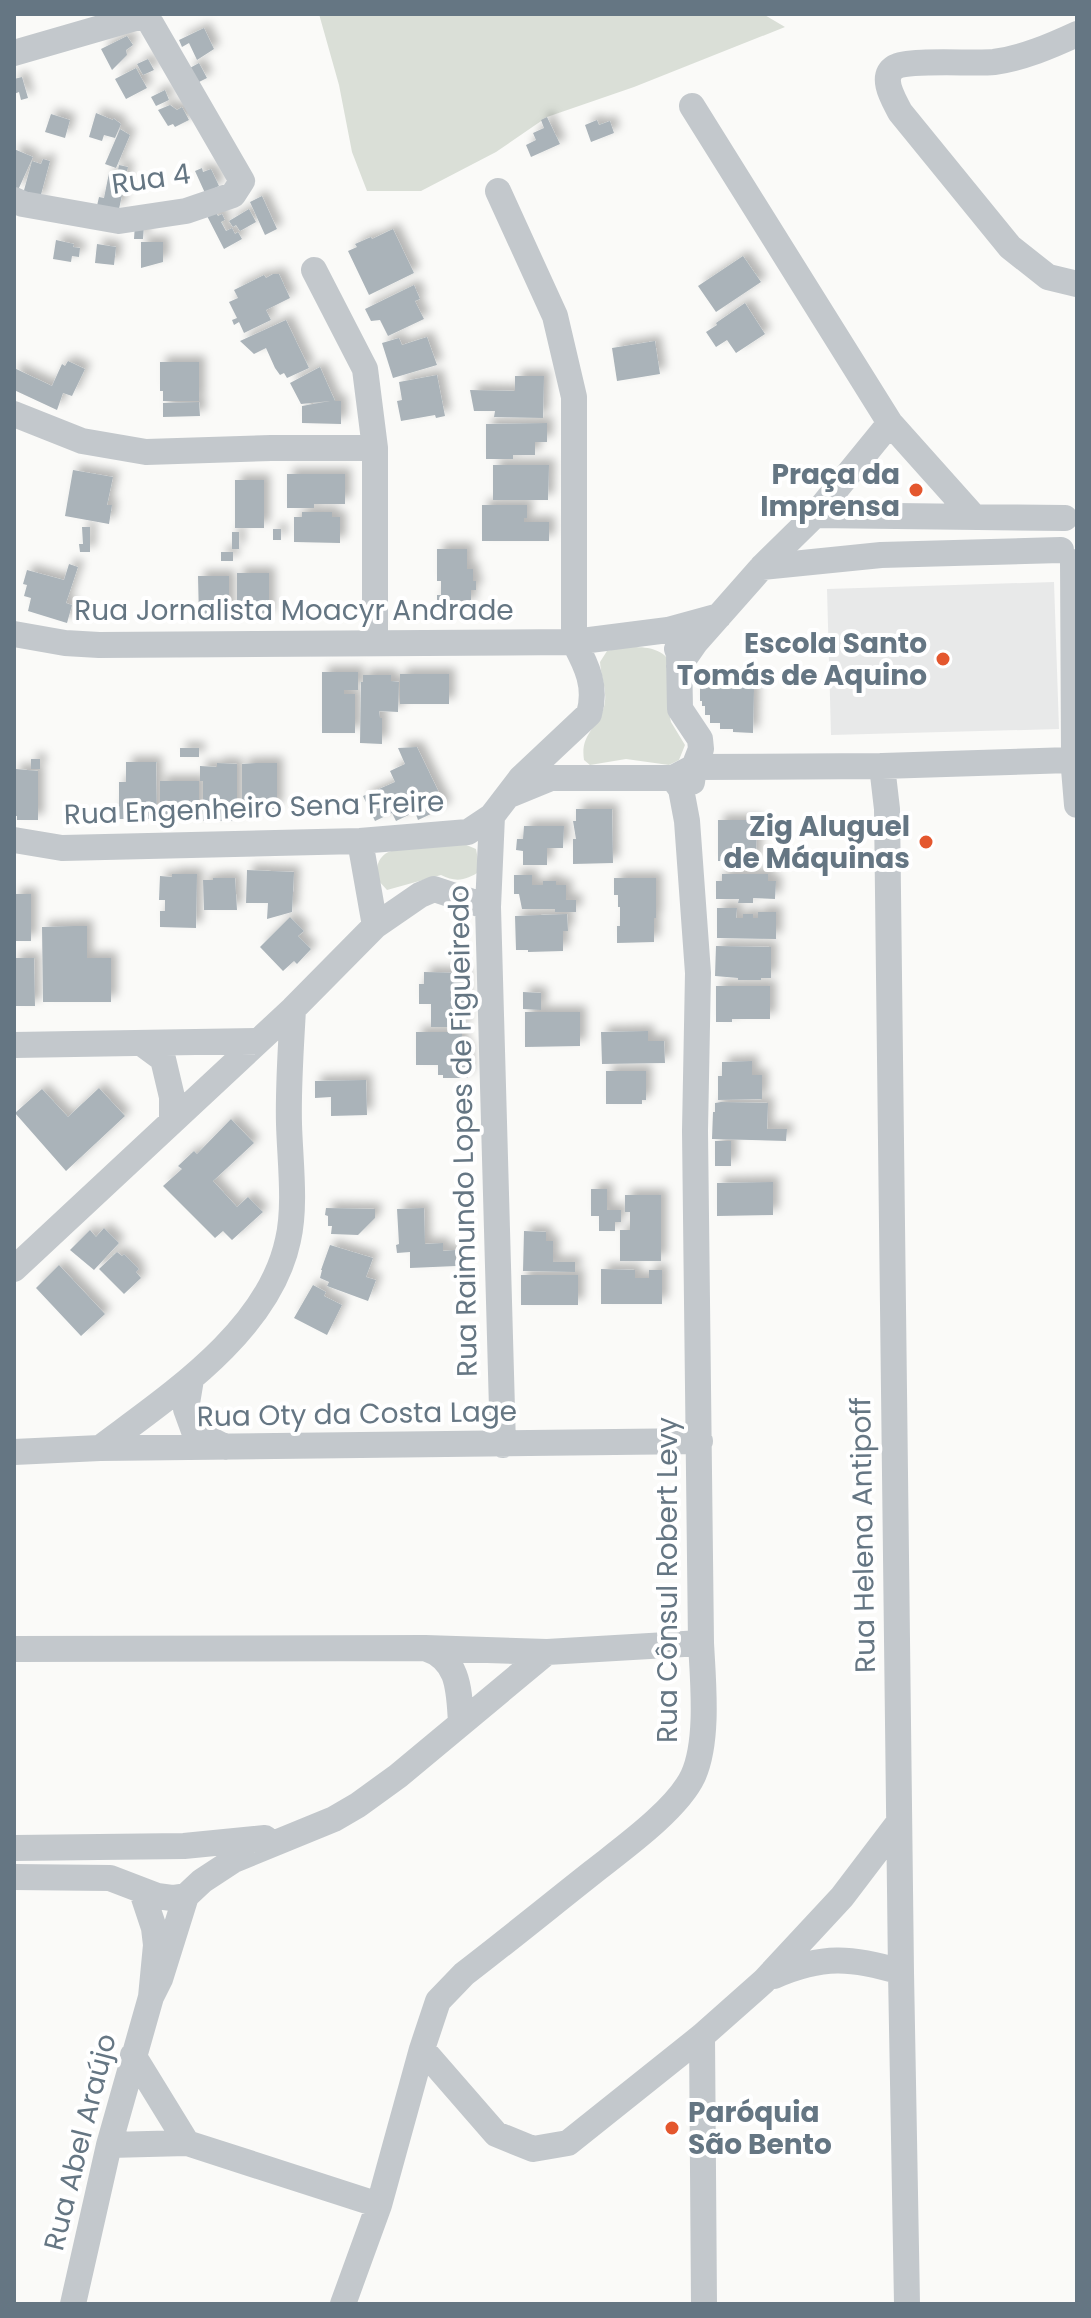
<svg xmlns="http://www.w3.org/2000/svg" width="1091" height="2318" viewBox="0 0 1091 2318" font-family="Poppins,sans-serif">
  <defs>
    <filter id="shadow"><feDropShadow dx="6" dy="-6" stdDeviation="4" flood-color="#0004"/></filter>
  </defs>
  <rect width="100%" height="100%" fill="#fafaf8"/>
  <!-- built -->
  <path fill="#e8e9e9" d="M1054,582L1059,729L831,735L827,589Z"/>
  <!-- green -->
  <path fill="#dadfd7" d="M319,14H763L785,27L634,87L547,117L496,152L421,191H367L352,152L339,85Z
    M623,647C644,647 659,646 672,663L667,704L671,722L685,745L679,760L669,765L626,759L590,765L584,760C580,734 597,729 604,707C608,691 601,678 600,662L607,651Z
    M464,844L476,849L480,871C467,880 456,883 441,875L387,890L377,879C377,869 376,861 385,854C396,846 447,846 464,844Z"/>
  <!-- building -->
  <path fill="#aab3b9" filter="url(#shadow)" d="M204,28L214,49L197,60L189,43L182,47L179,40Z
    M127,36L133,45L126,50L127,55L112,70L101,49Z
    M148,59L154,70L143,75L137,64Z
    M199,63L207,78L195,84L188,69Z
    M136,68L147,88L126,99L115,79Z
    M22,77L28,98L21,100L19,92L14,94V79Z
    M165,90L169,100L156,106L151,97Z
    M170,105L177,110L182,107L189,120L175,127L173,124L168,126L158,110Z
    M96,113L113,120V118L121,124L115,138L104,135L102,141L89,137Z
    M51,114L70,120L65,138L45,132Z
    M547,117L560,144L531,157L526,145L536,140L533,133L544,128L541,120Z
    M597,120L599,125L610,121L614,133L591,142L585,125Z
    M120,129L130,135L116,168L105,164Z
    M14,149L33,157L18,190L14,188Z
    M43,159L50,161L39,202L23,194L32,161L41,164Z
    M119,165L128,167L119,209L96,210L99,197L104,198L109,173L117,175Z
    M202,168L203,172L211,169L219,186L205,193L195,171Z
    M262,196L277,229L265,235L250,202Z
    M214,209L218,216L222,214L225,220L221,222L226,231L232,228L235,234L238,232L242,239L224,249L206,214Z
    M249,209L256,222L240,231L236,225L233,227L229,221Z
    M135,224H144L143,239H134Z
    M393,229L414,273L369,295L348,251L357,247L355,244L371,237L372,239Z
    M56,240L74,244L73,247L80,248L79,257L72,256L71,262L53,259Z
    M141,242H163V262L141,268Z
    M97,244L116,247L114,265L95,263Z
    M743,256L761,282L716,312L698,286Z
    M273,274H279L290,298L266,310L271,320L244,333L239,322L234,325L232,320L237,318L229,302L238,298L234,290L264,275L266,278Z
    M414,285L420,299L415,301L424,319L388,336L380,320L371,321L365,309Z
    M745,303L765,334L736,353L727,340L716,347L706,332L717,325L716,323Z
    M286,320L309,368L287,378L284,373L280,375L275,368L266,348L254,354L240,341Z
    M427,337L437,365L393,378L382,343L399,338L402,345Z
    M655,341L660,374L617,381L612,348Z
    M68,361L85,369L72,396L63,393L57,410L14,390V368L52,386L62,364L65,366Z
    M160,362H199V401H163V391H160Z
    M320,367L335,401H341V424L302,423V406L330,401L301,404L290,383Z
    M437,375L445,416L436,418L435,415L401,421L397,401L402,400L399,382Z
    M515,376H544L543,418L494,417L495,411H474L470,390L515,391Z
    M199,402L200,416L163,417V403Z
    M547,423V442H535V455H513V459H486V424Z
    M493,465H549L548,500H493Z
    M73,470L113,477L107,505H112L109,524L65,516Z
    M287,474H345V504H314V508H287Z
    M235,480H264V528H235Z
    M482,505H527V518H524V522H549V541H482Z
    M302,512H332V517H340V543L294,542V517H302Z
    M82,527H90V552H80L79,544H83Z
    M273,529H281V540H273Z
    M232,532H239V549H232Z
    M437,549H467V569H473V581H476V590H471V605L437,604V595H441V581H437Z
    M221,552H233V561H221Z
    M69,564L78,567L66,603L72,605L67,623L28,611L31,598L24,596L27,585L23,584L27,570L64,580Z
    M237,573H269V617H237Z
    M198,576H229V617L199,618Z
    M322,672H358V690H344V694H355V733H322Z
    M400,674H449V704H400Z
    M363,675H391V681L399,682L398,712L379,711L380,718H382V744L360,743L361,682H363Z
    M736,681H747V688H754L753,733L733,732V729H720V723H710V715H705V706H702V701H700V685L736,686Z
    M417,747L446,807L418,820L415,812L396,821L392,813L375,821L363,796L395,782L390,771L405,764L398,748Z
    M180,748H199V757H180Z
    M31,759H40V769H31Z
    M126,762H156L157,819H139V803H136V819H117V805H119V782H126Z
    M217,763L237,764V821H203V781H200V766L217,767Z
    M256,763H277V809H256V817H242V764Z
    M16,769L38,771V820H17V816H14V771Z
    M160,781H199V821L160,820Z
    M576,809H612L613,863L573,864V839H576L573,821H576Z
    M718,820H757L756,861H718Z
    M524,826H564L563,848H547V865H523V851L516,850L517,839H523Z
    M247,870L294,872L292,912L267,919L268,903H246Z
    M172,874H197L196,928L160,927V911H165V900H159L160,876L172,877Z
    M722,874H768V881H776L775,899L753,898V903H738L739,899H716V881H722Z
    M514,875H532V885H543V881H556V885H566V900H576V912H555V909H522L519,894H514Z
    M213,878H235L237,910H204L203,880H213Z
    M614,878H656V918H654V942L617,943V926H620V907H618V895H614Z
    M14,894H31V941H14Z
    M717,908H737L736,918H743V914H753V918H758V912H776V939L717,938Z
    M567,914L568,931H563V951L528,952V950H516L515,916Z
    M290,917L304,931L298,936L311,949L297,964L294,961L283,971L260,947Z
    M74,926H87V958H111V1002H43L42,927Z
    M716,946L771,947V978H761V980H738V978L715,976Z
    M14,958H34L35,1006H14Z
    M424,972L465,973V1027H431V1004H419V984H424Z
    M716,986H770V1019H732V1022H716Z
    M523,992L541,993V1010L523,1009Z
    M525,1012H580V1046L525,1047Z
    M648,1031V1041H664L665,1063L602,1064L601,1032Z
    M416,1032H462V1047H467L468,1078H443V1075H438V1065H416Z
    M752,1061V1075H762V1099L718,1100V1076H722V1062Z
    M606,1071H646V1100H642V1104H606Z
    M366,1080L367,1115L331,1116V1097L315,1098V1081Z
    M99,1088L125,1116L66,1171L15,1113L42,1089L68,1117Z
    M721,1102L768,1103L767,1129H787L786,1141L712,1139L713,1112H715V1103Z
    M231,1119L254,1143L213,1181L237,1207L248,1197L263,1212L232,1240L223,1231L215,1238L163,1186L182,1169L178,1166L194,1151L197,1154Z
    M715,1141H731V1166H715Z
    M773,1182V1215L717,1216V1183Z
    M591,1189H607V1210H621V1222H615V1231H599V1216H591Z
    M625,1195H661V1261H620V1230H630V1212H625Z
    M326,1208L375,1209V1218L358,1235L331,1234L332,1226H328V1216L325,1215Z
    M424,1208L425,1244L443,1243V1251L456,1250V1266L410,1268V1252L397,1253L396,1245L399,1244L397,1209Z
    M104,1228L119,1243L94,1270L70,1250L90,1230L96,1237Z
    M524,1231L546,1232V1241H553V1262H575V1272L523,1271Z
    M330,1245L373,1258L366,1277L376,1280L368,1301L327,1286L329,1282L320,1278L322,1270H321Z
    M117,1252L122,1256L124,1254L139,1269L136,1272L141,1278L124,1294L99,1269Z
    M59,1265L105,1314L81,1336L36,1288Z
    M601,1269L635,1270V1278H649V1270H662V1304H601Z
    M521,1275H578V1305H521Z
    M313,1285L326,1292L324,1296L342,1305L327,1335L294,1318Z"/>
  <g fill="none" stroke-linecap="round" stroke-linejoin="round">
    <!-- minor -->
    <path stroke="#c3c8cc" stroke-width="26" d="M1077,34C1051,46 1023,58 994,62C974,64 909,59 895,67C879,77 894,100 900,112L1010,247L1048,277L1077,284
      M14,53L149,14
      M692,106L890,423L974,517
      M14,200L23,204L119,221L186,211L233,195L242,181L146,15
      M314,270L365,369L375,448V643
      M14,414L82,441L146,452L271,448H375
      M815,515L1065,518
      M1073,562L1074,752
      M762,567L881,555L1061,550
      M14,634L65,643L99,645L574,642L668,630L719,616
      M677,649L679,654L680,709L700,739L701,749L694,767L692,782
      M679,666L695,643L762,567L815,515L890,423
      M882,766L887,809L901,1972L907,2304
      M1074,769L1077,805
      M512,794L551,778H673L694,767L882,766L1071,760
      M492,816L488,907L503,1445
      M14,840L62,848L360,841L468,832L492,816L521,778L589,714C597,687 587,666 574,642V397L555,316L498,191
      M360,841L375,926
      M14,1045L257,1041
      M144,1045L163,1059L172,1097V1121
      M14,1269L293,1009L375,926L420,895L434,889L488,907
      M191,1379L186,1409L194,1431L225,1447
      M100,1448C169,1396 269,1331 288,1240C296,1206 290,1160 289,1124C288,1086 291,1047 293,1009
      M14,1452L100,1448L700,1441
      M425,1648C460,1659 459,1692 461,1723
      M14,1649L425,1648L547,1652L701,1643
      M14,1848L184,1846L265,1838
      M14,1877L110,1878L157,1896L172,1898L186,1896
      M774,1976C822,1955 852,1957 901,1972
      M151,1997L160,1979L186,1896L202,1881L234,1860L334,1819L358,1805L398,1776L547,1652
      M702,2036L704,2304
      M422,2049L496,2134L533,2149L568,2143L702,2036L764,1981L842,1897L899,1822
      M133,2055L187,2143
      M109,2145L187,2143L379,2205
      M73,2304L109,2145L151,1997L156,1945L154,1928L142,1892
      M343,2304L379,2205L422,2049L438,2001L464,1974C507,1941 550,1906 593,1872C622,1849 677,1810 693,1776C709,1741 703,1681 701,1643L695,1131L698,973L687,821L681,789L673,778"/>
  </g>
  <!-- markers -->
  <g fill="#e4572e" stroke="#fff" stroke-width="3">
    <circle cx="916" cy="490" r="8"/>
    <circle cx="943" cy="659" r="8"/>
    <circle cx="926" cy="842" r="8"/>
    <circle cx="672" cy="2128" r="8"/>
  </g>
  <g text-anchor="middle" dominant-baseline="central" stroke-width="8" stroke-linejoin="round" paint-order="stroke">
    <!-- street labels -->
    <g font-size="28" fill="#657683" stroke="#fff">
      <text transform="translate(151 179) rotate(-8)">Rua 4</text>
      <text x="294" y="610">Rua Jornalista Moacyr Andrade</text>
      <text transform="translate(254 808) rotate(-2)">Rua Engenheiro Sena Freire</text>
      <text transform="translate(463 1131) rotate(-91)">Rua Raimundo Lopes de Figueiredo</text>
      <text transform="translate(357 1414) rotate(-1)">Rua Oty da Costa Lage</text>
      <text transform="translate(863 1535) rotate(-91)">Rua Helena Antipoff</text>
      <text transform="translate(667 1580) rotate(-90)">Rua Cônsul Robert Levy</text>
      <text transform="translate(80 2142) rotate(-76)">Rua Abel Araújo</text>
    </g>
    <!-- poi labels -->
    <g font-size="28" font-weight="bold" fill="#657683" stroke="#fff" text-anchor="end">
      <text x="900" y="474">Praça da<tspan x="900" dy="32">Imprensa</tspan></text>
      <text x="927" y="643">Escola Santo<tspan x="927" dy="32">Tomás de Aquino</tspan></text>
      <text x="910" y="826">Zig Aluguel<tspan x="910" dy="32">de Máquinas</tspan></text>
      <text x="688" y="2112" text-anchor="start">Paróquia<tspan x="688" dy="32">São Bento</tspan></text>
    </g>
  </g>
  <!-- border -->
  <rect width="1091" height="2318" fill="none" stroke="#657683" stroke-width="32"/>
</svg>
